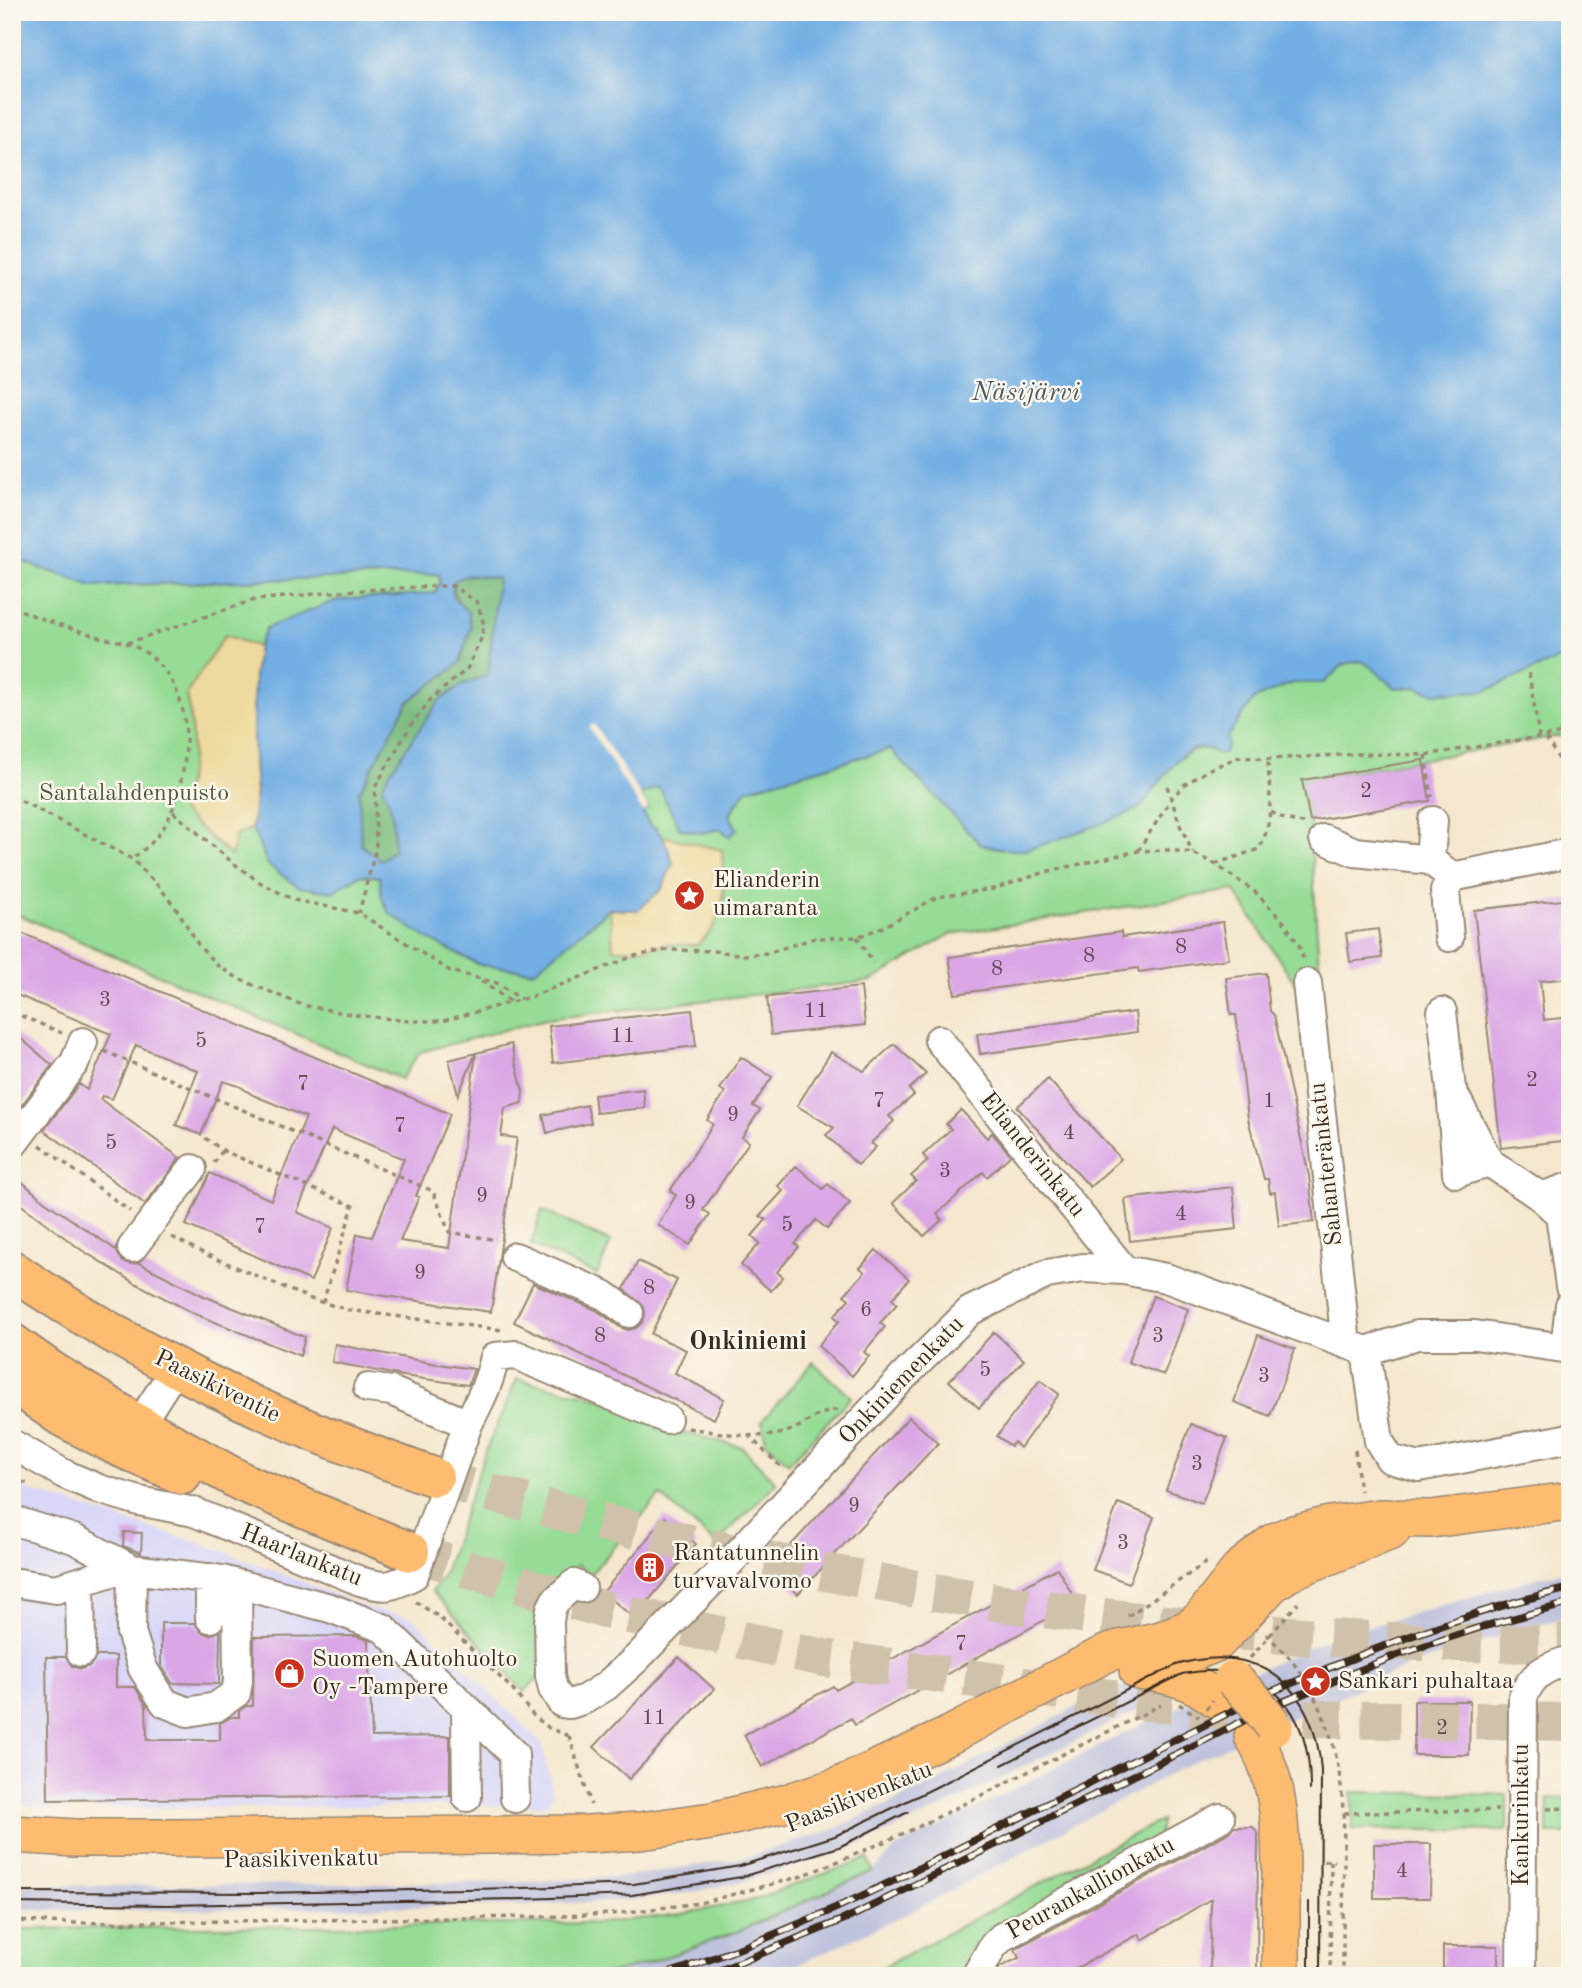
<svg xmlns="http://www.w3.org/2000/svg" width="1582" height="1988" viewBox="0 0 1582 1988" font-family="'Old Standard TT',serif">
  <rect width="100%" height="100%" fill="#fbf7ec"/>
  <filter id="ink" filterUnits="userSpaceOnUse"><feTurbulence type="fractalNoise" baseFrequency=".0143" numOctaves="2"/><feDisplacementMap in="SourceGraphic" scale="14" xChannelSelector="R" yChannelSelector="G"/><feConvolveMatrix kernelMatrix="1 2 1 2 8 2 1 2 1" color-interpolation-filters="sRGB"/></filter>
  <filter id="wash" filterUnits="userSpaceOnUse"><feTurbulence type="fractalNoise" baseFrequency=".00686" numOctaves="4" result="noise"/><feDisplacementMap in="SourceGraphic" scale="28" xChannelSelector="R" yChannelSelector="G"/><feGaussianBlur stdDeviation="1.57" result="paint"/><feColorMatrix in="noise" values="0 0 0 0 0 0 0 0 0 0 0 0 0 0 0 0 0 1.4 0 .05"/><feComposite in="paint" operator="in"/></filter>
  <g filter="url(#wash)">
    <rect width="100%" height="100%" fill="#f5e7ce"/>
    <!-- built -->
    <path fill="#d8d7f8" d="M12,1485L215,1548L371,1609L413,1618L542,1743L553,1794L546,1805L49,1809L12,1803Z"/>
    <!-- industrial -->
    <path fill="#bfc2dd" d="M1570,1571V1617L1539,1624L1413,1664L1190,1763L909,1913L795,1966L767,1976H600L646,1964L739,1931L873,1871L897,1848L1151,1720L1327,1639L1532,1579Z
      M1142,1685L1172,1693L939,1809L842,1852L748,1880L693,1892L632,1900L527,1905L75,1911L12,1909V1885L139,1886L526,1882L630,1876L743,1858L832,1830L928,1786L1104,1692L1126,1686Z"/>
    <!-- green -->
    <path fill="#96dc95" stroke="#68835a" stroke-width="2" d="M12,558L93,586L439,574L440,582L435,593L337,600L312,611L351,882L360,875L380,877L382,898L428,939L480,965L534,971L610,909L657,828L650,825L643,812L640,794L659,787L702,833L721,829L747,789L890,749L981,845L1138,809C1153,789 1187,731 1218,754L1227,745V737L1254,699L1292,683H1324L1344,664L1362,661L1374,669L1394,688L1416,687L1435,693L1485,691L1570,654V734L1303,780L1310,821L1320,983L1296,985L1234,890L951,934L871,981L546,1019L420,1052L401,1079L12,912Z
      M542,1210L611,1242L597,1275L531,1245Z
      M813,1362L851,1397L789,1463L766,1443L762,1421Z
      M517,1379L595,1397L685,1433L742,1447L776,1483L716,1544L660,1495L590,1575L577,1565L544,1602L541,1675L524,1692L432,1591L443,1576L485,1452Z
      M1352,1792L1507,1795V1831L1352,1829Z
      M1548,1798H1570V1834H1547Z
      M1161,1820L1159,1835L1156,1840L983,1942L961,1976H866Z
      M868,1858L873,1871L739,1931L646,1964L600,1976H12V1929L602,1923L681,1914L750,1901Z"/>
    <!-- forest -->
    <path fill="#78bc7e" stroke="#5a734e" stroke-width="2" d="M468,575L498,578L488,676L462,685L439,702L386,778L383,789C395,808 393,829 394,850L381,860L361,845L359,792L408,702L432,683L468,612C456,601 452,596 455,579Z"/>
    <!-- sand -->
    <path fill="#eeda9e" stroke="#94825e" stroke-width="2" d="M225,635L258,647L254,677L253,740L256,793L252,828L235,836L231,856L180,810C194,762 195,742 187,693Z
      M662,836L722,850C724,889 730,917 697,945L666,944L638,949H613L610,909L638,910L673,863Z"/>
    <!-- water -->
    <path fill="#72afe4" stroke="#566c81" stroke-width="2" fill-rule="evenodd" d="M12,12H1570V654L1485,691L1435,693L1416,687L1394,688L1374,669L1362,661L1344,664L1324,683H1292L1254,699L1227,737L1228,745L1223,754H1218C1182,727 1158,795 1137,809C1130,814 1033,849 1024,850C1011,851 995,847 981,845L890,749L747,789L729,814L737,829L729,837L721,829L702,833L680,829L659,787L640,795L649,808L643,812L649,825C664,831 668,849 673,863L662,889L638,910L609,909L534,971L480,965L428,939L389,913L382,898L380,877L360,875L332,892L299,887L268,865L252,828L256,793L253,740L254,677L258,647L266,628L337,600L435,593L440,582L439,574L93,586L12,558ZM469,575L498,578L488,675L462,685L439,701L386,778L382,789C395,807 393,829 394,850L381,860L361,845L359,792L408,702L460,663L471,627L468,612L454,599L452,592L455,580Z"/>
    <!-- pier -->
    <path fill="#f5e7ce" d="M594,724L649,808L643,812L589,727Z"/>
    <g id="blocks">
      <!-- building -->
      <path fill="#daa6e6" d="M1423,760L1430,801L1310,821L1302,780Z
        M1570,899V978L1540,981L1544,1020L1570,1017V1140L1501,1148L1474,910Z
        M1223,922L1229,959L1139,972L1138,968L955,994L949,957L1121,932L1122,937Z
        M12,929L450,1114L416,1196L419,1197L400,1241L449,1248L476,1053L511,1044L523,1091L522,1103L505,1108L501,1136L517,1138L491,1312L346,1290L357,1234L372,1237L404,1159L332,1129L297,1212L333,1228L311,1281L186,1225L210,1173L271,1200L306,1117L253,1095L239,1086L223,1081L201,1135L176,1125L198,1071L136,1045L112,1099L102,1096L100,1099L180,1158L145,1204L44,1130L79,1084L87,1090L111,1034L12,993Z
        M1378,929L1382,958L1350,962L1346,933Z
        M1266,973L1270,1011L1274,1015L1309,1176L1314,1222L1279,1226L1275,1192L1270,1193L1268,1179H1264L1248,1119L1236,1015H1231L1226,978Z
        M861,987L865,1025L771,1035L767,997Z
        M692,1010L696,1046L553,1063L549,1026Z
        M1135,1012L1137,1032L980,1054L977,1034Z
        M12,1031L52,1065L21,1106L12,1099Z
        M894,1044L926,1074L909,1089L914,1095L889,1116L894,1121L871,1143L876,1147L858,1165L826,1135L834,1128L797,1106L831,1052L864,1071Z
        M476,1053L458,1095L449,1060Z
        M741,1057L772,1077L753,1106L760,1110L742,1137L749,1142L703,1210L710,1214L690,1245L658,1225L676,1195L670,1191L713,1124L707,1120L725,1092L720,1089Z
        M1048,1079L1121,1159L1090,1187L1017,1107Z
        M643,1089L645,1108L596,1113L594,1095Z
        M587,1105L591,1123L547,1133L543,1115Z
        M961,1110L987,1138L992,1133L1011,1155L987,1177L983,1172L937,1214L942,1220L924,1236L893,1203L916,1181L911,1176L928,1161L923,1155L951,1129L946,1124Z
        M796,1166L823,1189L828,1184L850,1203L827,1229L816,1220L795,1244L799,1247L777,1272L783,1277L771,1291L741,1265L760,1243L752,1236L766,1220L760,1216L783,1191L778,1186Z
        M12,1173L44,1201L116,1250L123,1262L131,1264L139,1263L204,1296L305,1337L300,1356L195,1314L135,1283L80,1249L12,1198Z
        M1233,1187L1237,1229L1130,1241L1125,1199Z
        M876,1250L909,1279L892,1299L897,1304L880,1323L885,1327L864,1352L869,1356L852,1376L818,1346L839,1321L834,1316L849,1299L844,1295L865,1272L860,1268Z
        M638,1261L677,1280L651,1334L686,1350L675,1373L724,1399L714,1419L514,1322L533,1283L596,1310L620,1327L628,1330L636,1328L642,1323L645,1315L644,1307L624,1289Z
        M1153,1296L1188,1309L1164,1375L1128,1362Z
        M994,1332L1024,1360L979,1408L949,1381Z
        M1258,1335L1295,1349L1270,1416L1234,1402Z
        M335,1344L431,1363L474,1369L468,1385L403,1376L332,1362Z
        M1040,1380L1059,1394L1020,1448L1014,1442L1011,1446L997,1436Z
        M909,1417L938,1443L798,1594L770,1568Z
        M1191,1424L1227,1438L1202,1503L1166,1490Z
        M1118,1503L1154,1517L1129,1583L1093,1570Z
        M665,1517L696,1544L634,1618L603,1592Z
        M124,1532L142,1533L141,1553L123,1546Z
        M1057,1568L1077,1602L855,1725L851,1718L762,1767L744,1735L833,1686L836,1690Z
        M161,1623H195L201,1632L209,1635L220,1631L219,1684L172,1683L161,1665Z
        M356,1636L368,1640L372,1737L450,1736V1796L48,1800L46,1657H66L72,1666L81,1669L90,1666L97,1656H116V1687H135L146,1705L147,1740H220V1723L231,1717H239V1711L246,1706H253L254,1637Z
        M679,1657L714,1689L629,1779L594,1747Z
        M1414,1701H1470L1469,1755H1414Z
        M1233,1827H1253L1258,1834L1257,1976H1210L1211,1899L1142,1940L1139,1934L1062,1976H995L1000,1967L1019,1958L1015,1949L1228,1833Z
        M1374,1844H1431L1430,1898H1374Z
        M1443,1946H1498V1976H1443Z"/>
    </g>
  </g>
  <g filter="url(#ink)">
    <use href="#blocks" fill-opacity="0" stroke="#988876" stroke-width="2"/>
    <g fill="none" stroke-linecap="round" stroke-linejoin="round">
      <!-- highway-tunnel -->
      <path stroke="#d0c1ab" stroke-width="38" stroke-dasharray="38 19" stroke-linecap="butt" d="M434,1477C800,1582 1188,1650 1570,1643
        M410,1552L602,1609L824,1658L1111,1698L1305,1719L1570,1722"/>
      <defs>
        <path id="minor" d="M1324,839L1355,852L1430,860L1452,877L1570,853
          M1430,860L1433,821
          M1449,937L1445,891L1452,877
          M1307,983L1346,1344
          M1442,1012L1451,1089L1457,1173L1489,1162
          M939,1040L1124,1270
          M1451,1089L1489,1162L1541,1197L1560,1214L1570,1286
          M12,1145L75,1062L83,1042
          M1541,1197L1570,1187
          M132,1248L192,1169
          M515,1257L604,1295L629,1313
          M1565,1348L1570,1305
          M1366,1351L1379,1441L1390,1459L1419,1467L1570,1438
          M368,1388L391,1391L468,1424
          M139,1425L175,1369
          M12,1444L64,1474L99,1489L139,1501L194,1512L360,1581C385,1589 392,1587 414,1575L468,1424C481,1398 488,1386 495,1357L516,1355L667,1419
          M12,1520L74,1539L132,1569L222,1580L330,1608L383,1628L514,1754L515,1798
          M12,1582L56,1589L115,1571L132,1569L131,1632L143,1669L165,1703L188,1712L216,1707L236,1693L238,1681L237,1584
          M80,1582L81,1652
          M582,1588L574,1584L555,1601L551,1609L549,1621L550,1676L553,1689L562,1703L570,1704L585,1699L606,1686L636,1659L717,1576L904,1376L970,1311L1047,1274L1083,1268L1124,1270L1166,1278L1366,1351L1417,1335H1475L1570,1349
          M210,1618V1578
          M466,1709L467,1797
          M976,1976L993,1946L1002,1937L1220,1818
          M1521,1976L1523,1697C1532,1673 1547,1667 1570,1660"/>
        <path id="major" d="M1160,1659L1190,1653L1216,1643L1272,1584L1291,1571L1391,1531
          M1138,1671C1168,1674 1190,1679 1215,1698
          M1253,1736C1281,1782 1281,1830 1281,1883C1281,1914 1281,1945 1281,1976
          M12,1834L75,1838H174L587,1834L640,1831L712,1821L783,1804L837,1787L948,1736L1105,1654L1119,1649L1161,1640L1190,1628L1202,1618L1241,1568L1274,1542L1290,1535L1330,1525L1380,1518L1431,1519L1570,1501"/>
        <path id="highway" d="M12,1270C144,1360 283,1425 434,1477
          M12,1343L53,1372L139,1425L244,1483L410,1552
          M12,1382L62,1417L115,1445L182,1475"/>
      </defs>
      <!-- minor casing -->
      <use href="#minor" stroke="#988876" stroke-width="32"/>
      <!-- major casing -->
      <use href="#major" stroke="#988876" stroke-width="40"/>
      <!-- highway casing -->
      <use href="#highway" stroke="#988876" stroke-width="42"/>
      <!-- path -->
      <path stroke="#988876" stroke-width="3.5" stroke-dasharray="5 5" stroke-linecap="butt" d="M12,606C40,620 73,629 103,638C111,640 121,641 129,644C179,663 193,722 183,770C175,809 167,836 132,858
        M127,643L254,600L346,591L439,586H453L477,602L484,625L481,639L467,669L431,699L411,725L375,787L376,848L359,913
        M1529,673L1539,736
        M1546,738L1570,777
        M1425,755L1432,797
        M1167,786L1180,825L1193,853
        M12,796L132,859L161,889L178,911L199,946L218,966L241,980L302,1005L355,1015L409,1021H443L533,996L634,956L667,950L714,951L745,955L767,953L815,938L857,937L883,927L937,897L993,889L1049,871L1138,851L1168,850L1193,853L1215,864L1255,892L1283,921L1299,945L1304,961
        M173,812L232,862L261,883L294,900L359,913L450,971L497,983L521,999
        M1271,812L1285,819L1307,824
        M1138,851L1172,798L1184,785L1210,769L1239,757L1268,759L1358,754L1425,755L1570,732
        M1215,864L1259,849C1275,820 1269,792 1268,760
        M857,937L873,963
        M481,981L511,1002
        M12,1012L62,1033
        M104,1051L433,1191L449,1232L497,1240
        M205,1138L224,1151L353,1206L323,1302
        M40,1145L130,1211
        M214,1163L223,1150
        M172,1237L205,1254L311,1299L348,1310L502,1330
        M688,1428C714,1432 758,1440 783,1433C803,1428 817,1411 839,1410
        M748,1435L784,1470
        M1355,1450L1360,1491
        M12,1480L31,1484
        M416,1602L439,1617L511,1688L534,1716L549,1728L569,1736
        M1128,1616L1208,1561
        M1266,1634L1287,1655
        M1250,1658L1298,1603
        M1319,1706C1344,1761 1344,1809 1344,1868C1343,1904 1343,1940 1343,1976
        M569,1736L591,1805
        M1547,1809L1570,1808
        M1344,1813L1498,1810
        M1324,1861H1335
        M12,1921L76,1923L535,1917L612,1914L700,1903L799,1877L854,1855L918,1827L1161,1705
        M1330,1976L1331,1861"/>
      <!-- minor -->
      <use href="#minor" stroke="#fff" stroke-width="28"/>
      <!-- major -->
      <use href="#major" stroke="#febc70" stroke-width="37"/>
      <!-- highway -->
      <use href="#highway" stroke="#febc70" stroke-width="38"/>
      <!-- tram -->
      <path stroke="#3b2a1e" stroke-width="2" d="M1002,1765L1182,1674C1267,1657 1311,1709 1310,1790
        M12,1892L260,1893L524,1888L634,1884L740,1866L835,1836L934,1788L1176,1665C1258,1640 1315,1686 1321,1770L1320,1976
        M12,1903L166,1905L524,1899L632,1895L741,1877L839,1847L908,1812
        M1309,1976V1902"/>
      <defs>
        <path id="rail" d="M660,1976C780,1939 893,1882 1005,1825C1092,1781 1179,1738 1266,1694C1365,1652 1465,1612 1570,1588
          M707,1976L854,1915L1273,1706L1397,1655L1478,1628L1570,1603"/>
      </defs>
      <!-- rail casing -->
      <use href="#rail" stroke="#3b2a1e" stroke-width="8"/>
      <!-- rail -->
      <use href="#rail" stroke="#fbf7ec" stroke-width="5" stroke-dasharray="16" stroke-linecap="butt"/>
      <defs>
        <path id="major-bridge" d="M1233,1679L1253,1699L1274,1726"/>
      </defs>
      <!-- major-bridge casing -->
      <use href="#major-bridge" stroke="#988876" stroke-width="40" stroke-linecap="butt"/>
      <!-- path-bridge -->
      <path stroke="#988876" stroke-width="3.5" stroke-dasharray="5 5" stroke-linecap="butt" d="M1287,1655L1301,1673L1319,1706
        M1179,1704L1199,1717
        M1206,1709L1213,1700"/>
      <!-- major-bridge -->
      <use href="#major-bridge" stroke="#febc70" stroke-width="37"/>
    </g>
  </g>
  <!-- icons -->
  <defs>
    <symbol id="sight-disc" viewBox="-11 -11 22 22"><circle r="9.5" fill="#c8321e" stroke="#fbf7ec"/><path d="M0-6L1.8-2.2L6-1.7L2.9 1.2L3.7 5.4L0 3.3L-3.7 5.4L-2.9 1.2L-6-1.7L-1.8-2.2Z" fill="#fff"/></symbol>
    <symbol id="building-disc" viewBox="-11 -11 22 22"><circle r="9.5" fill="#c8321e" stroke="#fbf7ec"/><path d="M-4-6H4V6H1V3H-1V6H-4ZM-2.5-4.3h1.7v1.8h-1.7ZM.8-4.3h1.7v1.8H.8ZM-2.5-1h1.7V.8h-1.7ZM.8-1h1.7V.8H.8Z" fill="#fff"/></symbol>
    <symbol id="shop-disc" viewBox="-11 -11 22 22"><circle r="9.5" fill="#c8321e" stroke="#fbf7ec"/><path d="M-5-2.5h2.3a2.7 3.5 0 0 1 5.4 0H5L5.5 6h-11ZM-1.5-2.5h3a1.5 2.3 0 0 0-3 0Z" fill="#fff"/></symbol>
  </defs>
  <g fill-rule="evenodd">
    <use href="#sight-disc" x="672" y="878" width="35" height="35"/>
    <use href="#building-disc" x="632" y="1550" width="35" height="35"/>
    <use href="#shop-disc" x="272" y="1656" width="35" height="35"/>
    <use href="#sight-disc" x="1298" y="1664" width="35" height="35"/>
  </g>
  <g text-anchor="middle" dominant-baseline="central" stroke-width="5" stroke-linejoin="round" paint-order="stroke">
    <!-- number labels -->
    <g font-size="21" fill="#634950">
      <text x="1366" y="791">2</text>
      <text x="1181" y="947">8</text>
      <text x="1089" y="956">8</text>
      <text x="997" y="969">8</text>
      <text x="105" y="1000">3</text>
      <text x="816" y="1011">11</text>
      <text x="623" y="1036">11</text>
      <text x="201" y="1041">5</text>
      <text x="1532" y="1080">2</text>
      <text x="303" y="1084">7</text>
      <text x="879" y="1101">7</text>
      <text x="1269" y="1101">1</text>
      <text x="733" y="1115">9</text>
      <text x="400" y="1126">7</text>
      <text x="1069" y="1133">4</text>
      <text x="111" y="1143">5</text>
      <text x="945" y="1171">3</text>
      <text x="482" y="1196">9</text>
      <text x="690" y="1203">9</text>
      <text x="1181" y="1214">4</text>
      <text x="787" y="1225">5</text>
      <text x="260" y="1227">7</text>
      <text x="420" y="1273">9</text>
      <text x="649" y="1288">8</text>
      <text x="866" y="1310">6</text>
      <text x="600" y="1336">8</text>
      <text x="1158" y="1336">3</text>
      <text x="985" y="1370">5</text>
      <text x="1264" y="1376">3</text>
      <text x="1197" y="1464">3</text>
      <text x="854" y="1506">9</text>
      <text x="1123" y="1543">3</text>
      <text x="961" y="1644">7</text>
      <text x="654" y="1718">11</text>
      <text x="1442" y="1728">2</text>
      <text x="1402" y="1871">4</text>
    </g>
    <!-- park labels -->
    <g font-size="24" fill="#52563c" stroke="#fbf7ec">
      <text x="134" y="794">Santalahdenpuisto</text>
    </g>
    <!-- poi labels -->
    <g font-size="24" fill="#3b2a1e" stroke="#fbf7ec" text-anchor="start">
      <text x="713" y="881">Elianderin<tspan x="713" dy="28">uimaranta</tspan></text>
      <text x="673" y="1554">Rantatunnelin<tspan x="673" dy="28">turvavalvomo</tspan></text>
      <text x="312" y="1660">Suomen Autohuolto<tspan x="312" dy="28">Oy -Tampere</tspan></text>
      <text x="1338" y="1682">Sankari puhaltaa</text>
    </g>
    <!-- street labels -->
    <g font-size="24" fill="#3b2a1e" stroke="#fbf7ec">
      <text transform="translate(1032 1155) rotate(51)">Elianderinkatu</text>
      <text transform="translate(1327 1164) rotate(-96)">Sahanteränkatu</text>
      <text transform="translate(902 1381) rotate(-46)">Onkiniemenkatu</text>
      <text transform="translate(217 1387) rotate(26)">Paasikiventie</text>
      <text transform="translate(301 1556) rotate(22)">Haarlankatu</text>
      <text transform="translate(859 1798) rotate(-22)">Paasikivenkatu</text>
      <text transform="translate(1522 1815) rotate(-90)">Kankurinkatu</text>
      <text transform="translate(301 1860) rotate(-1)">Paasikivenkatu</text>
      <text transform="translate(1091 1889) rotate(-29)">Peurankallionkatu</text>
    </g>
    <!-- water labels -->
    <g font-size="26" font-style="italic" fill="#4e5963" stroke="#fbf7ec">
      <text x="1026" y="393">Näsijärvi</text>
    </g>
    <!-- neighbourhood labels -->
    <g font-size="26" font-weight="bold" fill="#3b2a1e" stroke="#fbf7ec">
      <text x="748" y="1342">Onkiniemi</text>
    </g>
  </g>
  <!-- margin -->
  <rect width="1582" height="1988" fill="none" stroke="#fbf7ec" stroke-width="42"/>
</svg>
